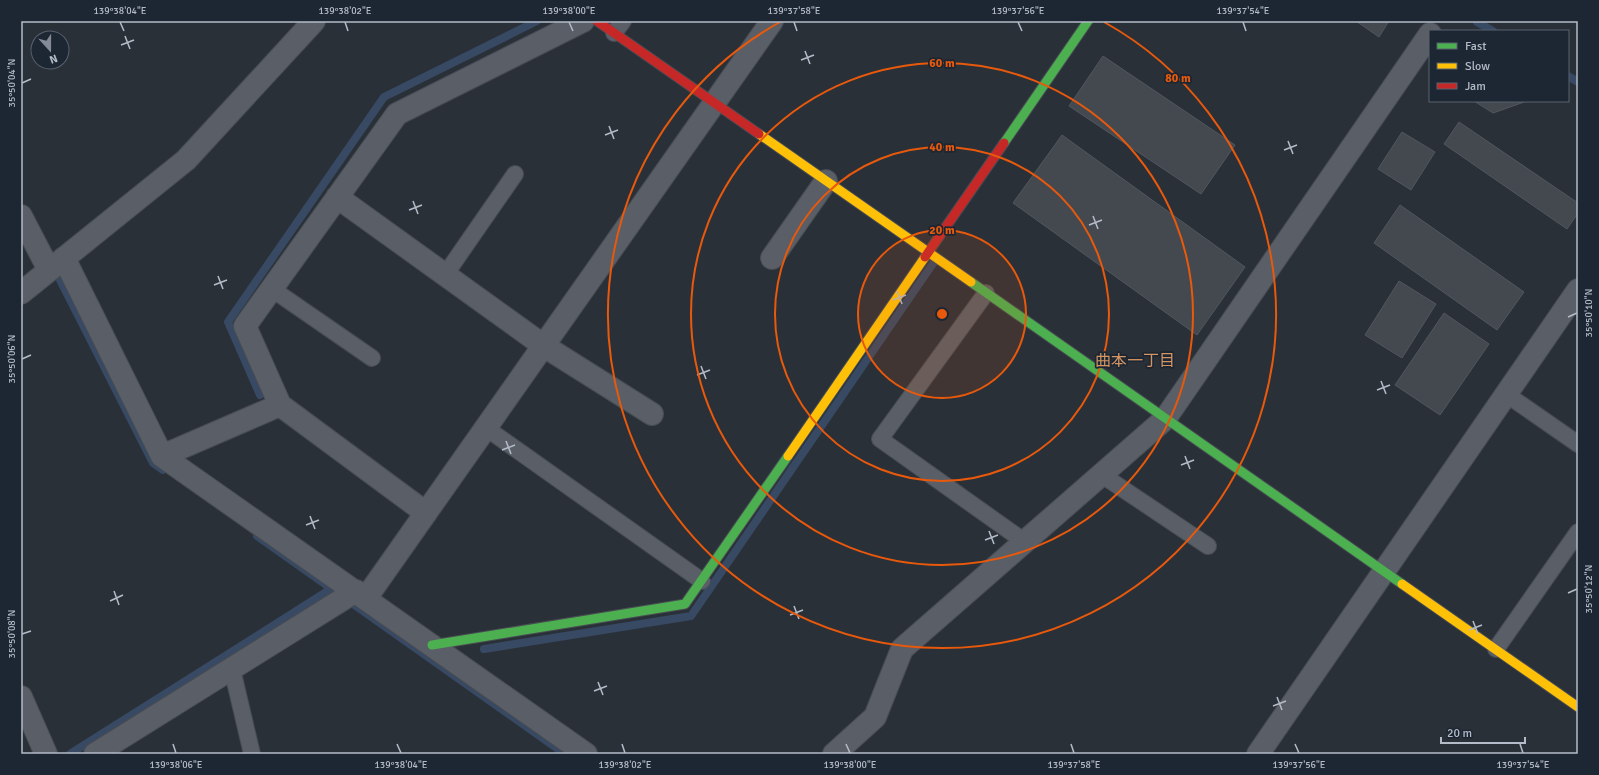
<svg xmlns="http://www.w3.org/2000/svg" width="1599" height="775" viewBox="0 0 1599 775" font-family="Signika,'Noto Sans JP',sans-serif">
  <rect width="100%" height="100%" fill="#2a3038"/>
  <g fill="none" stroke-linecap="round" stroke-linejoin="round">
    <!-- stream -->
    <path stroke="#384963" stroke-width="8" d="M1477,22L1493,31
      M1568,76L1578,82
      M57,274L153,463L163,470
      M260,395L228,322L384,97L537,21
      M257,536L565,754
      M484,649L691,616L934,262
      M70,754L331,589"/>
  </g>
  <!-- building -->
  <path fill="#444950" stroke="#52575f" d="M1356,21H1389L1379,37Z
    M1103,56L1235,145L1201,194L1069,106Z
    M1474,101H1527L1493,113Z
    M1459,122L1578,203V213L1567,229L1444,144Z
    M1402,132L1435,152L1411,190L1378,169Z
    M1062,135L1245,267L1197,335L1013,203Z
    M1400,205L1524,292L1497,330L1374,243Z
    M1399,281L1436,304L1402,358L1365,335Z
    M1444,313L1489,344L1440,415L1395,385Z"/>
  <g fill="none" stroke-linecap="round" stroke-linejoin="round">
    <defs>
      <path id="lane" d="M614,33L623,21
        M445,275L515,174
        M272,289L372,358
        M986,293L880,439L1025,542
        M1506,394L1578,444
        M486,428L702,581
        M1102,475L1208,546
        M1496,649L1578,532
        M232,669L252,754"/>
      <path id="street" d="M337,197L544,346L652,414
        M21,216L49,270
        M64,258L162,456L586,754
        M772,258L826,181
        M21,293L186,160L314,21
        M162,456L280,405
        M426,513L280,405L245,326L397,114L583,21
        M366,598L772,21
        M21,697L46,754
        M95,754L356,591
        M834,754L875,717L902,649L1165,419L1430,34
        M1258,754L1578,290"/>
      <path id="fast" d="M1004,143L1088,21
        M971,282L1402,584
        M432,645L685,604L788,456"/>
      <path id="slow" d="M759,134L971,282
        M788,456L925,257
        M1402,584L1578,707"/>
      <path id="jam" d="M597,21L759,134
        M925,257L1004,143"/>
    </defs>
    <!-- lane casing -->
    <use href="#lane" stroke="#484c53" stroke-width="18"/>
    <!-- street casing -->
    <use href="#street" stroke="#484c53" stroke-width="24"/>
    <!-- fast casing -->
    <use href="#fast" stroke="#484c53" stroke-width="11"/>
    <!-- slow casing -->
    <use href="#slow" stroke="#484c53" stroke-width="11"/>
    <!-- jam casing -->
    <use href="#jam" stroke="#484c53" stroke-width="11"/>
    <!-- lane -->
    <use href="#lane" stroke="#5a5e66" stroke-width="16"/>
    <!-- street -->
    <use href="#street" stroke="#5a5e66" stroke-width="22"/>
    <!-- fast -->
    <use href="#fast" stroke="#4caf50" stroke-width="9"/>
    <!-- slow -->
    <use href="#slow" stroke="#ffc107" stroke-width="9"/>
    <!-- jam -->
    <use href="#jam" stroke="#c62828" stroke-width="9"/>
  </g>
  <!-- ticks -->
  <path fill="none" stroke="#b4bcc9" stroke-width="1.5" d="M120,22L124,31M345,22L348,31M569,22L573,31M794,22L797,31M1018,22L1022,31M1243,22L1246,31M125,36L130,49M121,45L134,40M805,51L810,64M801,60L814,55M22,83L31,79M609,126L614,139M605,135L618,130M1288,141L1293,154M1284,150L1297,145M413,201L418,214M409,210L422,205M1093,216L1098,229M1089,225L1102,220M218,276L223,289M214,285L227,280M897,291L902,304M893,300L906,295M1568,317L1577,313M22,359L31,355M701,366L706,379M697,375L710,370M1381,381L1386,394M1377,390L1390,385M506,441L511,454M502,450L515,445M1185,456L1190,469M1181,465L1194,460M310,516L315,529M306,525L319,520M989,531L994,544M985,540L998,535M114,591L119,605M1568,593L1577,589M110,601L123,595M794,606L799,619M790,615L803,610M1473,621L1478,634M1469,630L1482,625M22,634L31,631M598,682L603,695M594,691L607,686M1277,697L1282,710M1273,706L1286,701M173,744L176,753M397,744L401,753M622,744L625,753M846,744L850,753M1071,744L1074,753M1295,744L1299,753M1520,744L1523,753"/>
  <!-- distance rings -->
  <circle cx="942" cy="314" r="84" fill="#e8590c" fill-opacity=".12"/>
  <g fill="none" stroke="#e8590c" stroke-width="2">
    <circle cx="942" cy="314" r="84"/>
    <circle cx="942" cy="314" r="167"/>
    <circle cx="942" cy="314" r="251"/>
    <path d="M1104 22A334 334 0 1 1 780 22"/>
  </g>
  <g text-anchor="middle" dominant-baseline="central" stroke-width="3.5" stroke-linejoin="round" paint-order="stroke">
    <!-- neighbourhood labels -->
    <g font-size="16" fill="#d59563" stroke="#1d2633">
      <text x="1135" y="361">曲本一丁目</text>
    </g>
  </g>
  <circle cx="942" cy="314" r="6" fill="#e8590c" stroke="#1d2633" stroke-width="2"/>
  <g font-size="12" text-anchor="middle" font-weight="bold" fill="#e8590c" stroke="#1d2633" stroke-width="3.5" stroke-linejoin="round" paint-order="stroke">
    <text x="942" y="67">60 m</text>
    <text x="1178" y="82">80 m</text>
    <text x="942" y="151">40 m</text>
    <text x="942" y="234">20 m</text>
  </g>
  <!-- border -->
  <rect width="1599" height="775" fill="none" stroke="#1d2633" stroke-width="44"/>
  <!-- legend -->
  <rect x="1429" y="30" width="140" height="72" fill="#1d2633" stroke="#59626f"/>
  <rect x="1437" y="43" width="20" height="6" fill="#4caf50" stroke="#59626f"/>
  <text x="1465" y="50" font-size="12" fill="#b4bcc9">Fast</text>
  <rect x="1437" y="63" width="20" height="6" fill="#ffc107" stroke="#59626f"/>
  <text x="1465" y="70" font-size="12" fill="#b4bcc9">Slow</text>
  <rect x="1437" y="83" width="20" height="6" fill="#c62828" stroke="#59626f"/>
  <text x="1465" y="90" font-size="12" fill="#b4bcc9">Jam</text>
  <!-- north arrow -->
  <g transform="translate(50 50) rotate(159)"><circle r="19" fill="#1d2633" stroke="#59626f"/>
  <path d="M0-3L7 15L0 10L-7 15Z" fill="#848b96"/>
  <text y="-6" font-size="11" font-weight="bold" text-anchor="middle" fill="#b4bcc9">N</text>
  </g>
  <!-- scale -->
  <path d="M1441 737v6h84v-6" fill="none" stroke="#b4bcc9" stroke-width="2"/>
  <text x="1447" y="737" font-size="12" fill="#b4bcc9" stroke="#1d2633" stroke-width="3" paint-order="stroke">20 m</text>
  <rect x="22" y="22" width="1555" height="731" fill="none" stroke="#b4bcc9" stroke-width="1.5"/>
  <g font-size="10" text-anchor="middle" fill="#b4bcc9">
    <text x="120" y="14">139°38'04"E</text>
    <text x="345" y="14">139°38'02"E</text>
    <text x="569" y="14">139°38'00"E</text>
    <text x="794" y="14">139°37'58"E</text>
    <text x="1018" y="14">139°37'56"E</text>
    <text x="1243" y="14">139°37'54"E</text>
    <text transform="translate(11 83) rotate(-90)" y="4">35°50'04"N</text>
    <text transform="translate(1588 313) rotate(-90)" y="4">35°50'10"N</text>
    <text transform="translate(11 359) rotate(-90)" y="4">35°50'06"N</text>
    <text transform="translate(1588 589) rotate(-90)" y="4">35°50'12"N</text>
    <text transform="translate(11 634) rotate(-90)" y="4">35°50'08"N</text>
    <text x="176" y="768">139°38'06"E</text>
    <text x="401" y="768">139°38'04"E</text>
    <text x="625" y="768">139°38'02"E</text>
    <text x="850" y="768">139°38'00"E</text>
    <text x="1074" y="768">139°37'58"E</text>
    <text x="1299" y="768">139°37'56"E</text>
    <text x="1523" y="768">139°37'54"E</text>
  </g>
</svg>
